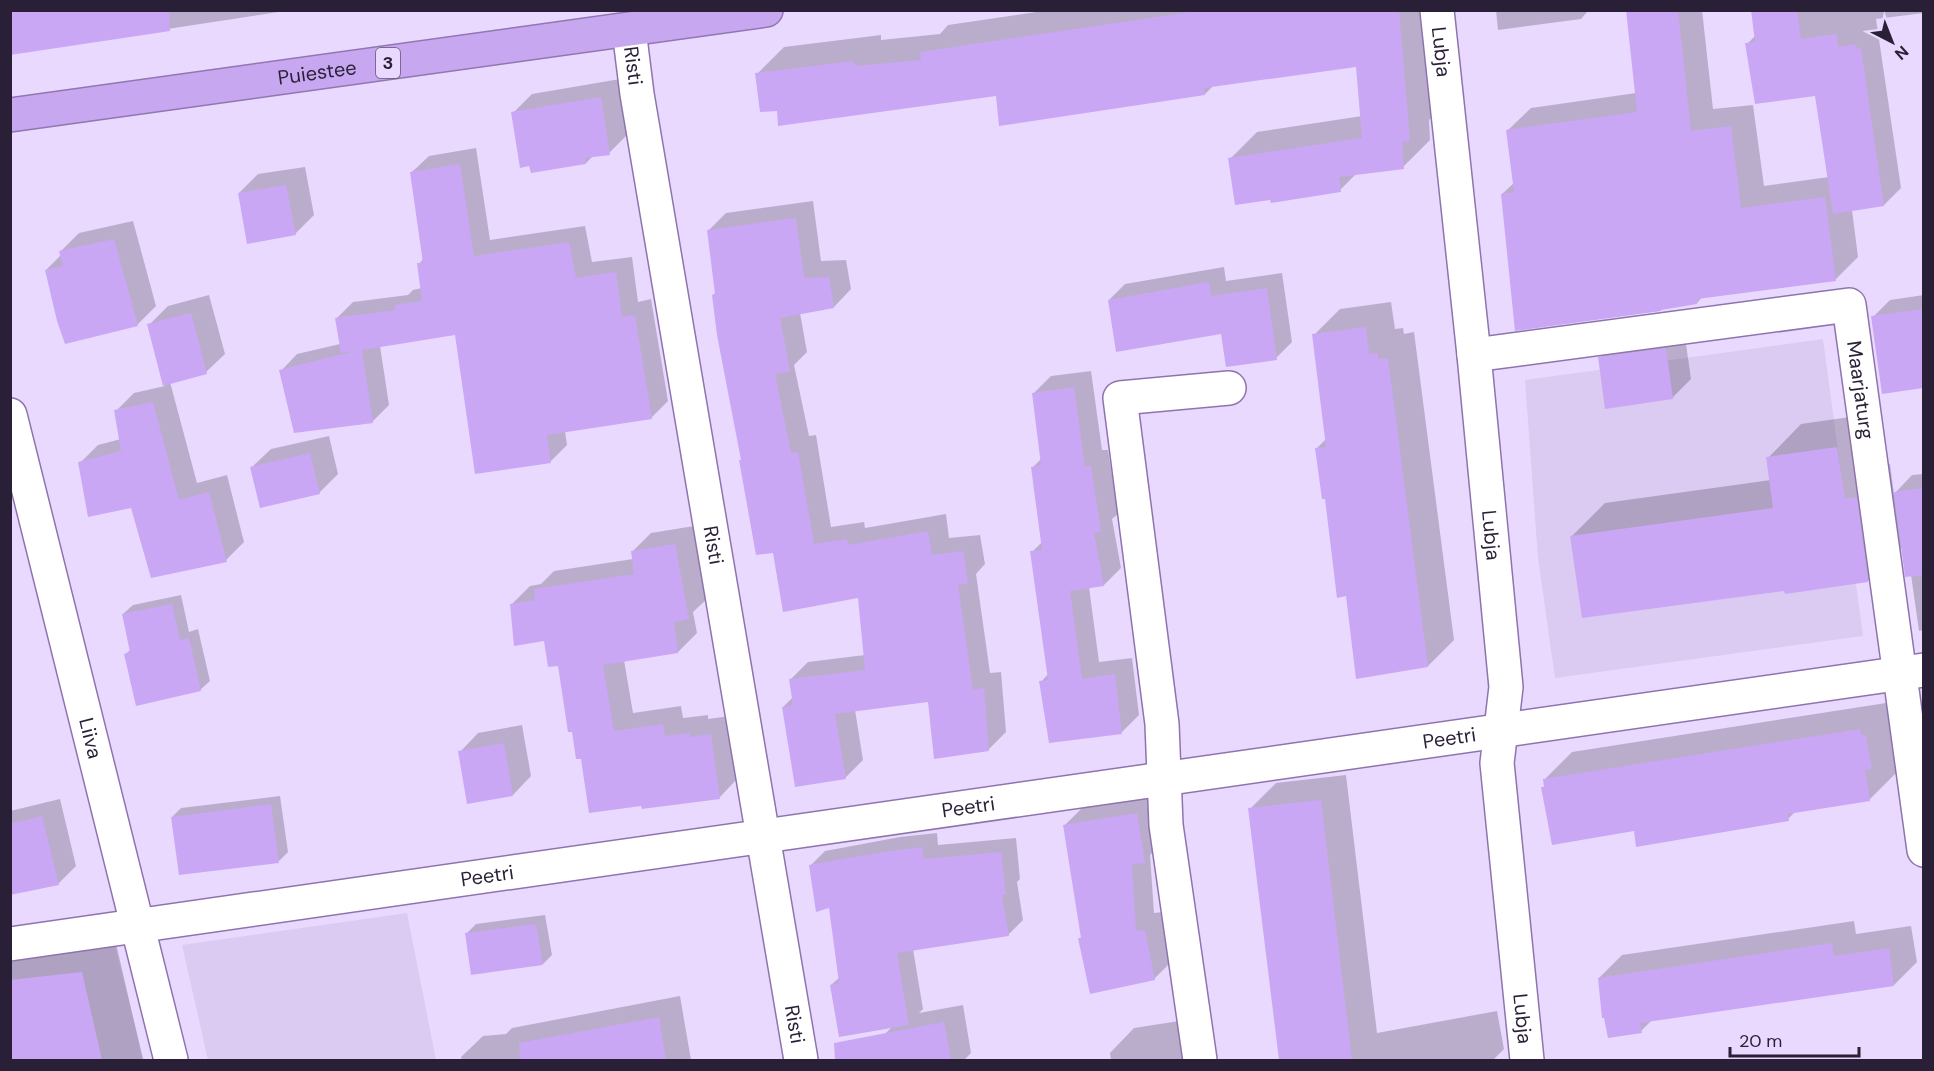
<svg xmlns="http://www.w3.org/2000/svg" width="1934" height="1071" viewBox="0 0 1934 1071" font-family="'DM Sans',sans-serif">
  <rect width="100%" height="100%" fill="#e9d9ff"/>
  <!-- built -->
  <path fill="#dbcaf2" d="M1823,339L1863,636L1555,678L1538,558L1525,380Z
    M407,913L436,1060H208L182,945Z
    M115,946L144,1060H11L10,962Z"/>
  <!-- shadow -->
  <path fill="#0003" d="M10,10H292L10,53Z
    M1050,10H1428L1436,112L1429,120L1430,140L1403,167L1357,173L1340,190L1271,198L1230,159L1257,132L1362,116L1357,65L1214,85L1205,94H997L778,109L757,74L784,47L881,35V40L940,34L948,25Z
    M1496,10H1589L1581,19L1498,30Z
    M1628,10H1702L1713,109L1753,105L1764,186L1829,177L1816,95L1747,44L1756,35L1752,10H1924V13L1876,19L1901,188L1884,205L1852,210L1858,257L1835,280L1703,296L1697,303L1502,194L1515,182L1508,130L1531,108L1636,93Z
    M620,79L628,134L609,153L593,156L586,163L532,172L513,113L532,94Z
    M476,148L490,240L585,226L592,262L632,257L638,302L651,299L668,401L651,418L565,431L567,445L550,462L457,334L380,346L389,405L372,422L281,371L297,354L340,344L336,319L353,302L408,295L413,290L422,288L419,264L424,258L412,172L429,156Z
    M305,167L314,215L295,234L239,193L258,174Z
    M813,201L821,261L846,260L851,289L834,307L800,313L807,352L794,365L809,436L816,435L831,527L864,522L865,528L946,514L949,538L980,535L985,564L976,574L990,673L1001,672L1006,732L988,750L930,700L855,710L863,760L845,778L783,707L793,697L791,679L808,662L865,655L860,597L774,551L743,459L713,295L716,292L708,231L726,213Z
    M133,221L156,306L137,325L46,270L61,255L60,252L79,233Z
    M1224,267L1226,281L1282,273L1292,342L1276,358L1222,333L1109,300L1125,284Z
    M209,295L225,354L206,372L170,382L197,483L227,475L244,542L226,560L132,506L80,463L98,445L121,439L116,411L134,393L165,386L149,325L168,306Z
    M1924,295V404L1922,387L1873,317L1890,300Z
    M1391,302L1395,329L1403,328L1404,334L1414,332L1454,640L1428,666L1347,594L1317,448L1326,439L1314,335L1340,309Z
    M1684,330L1691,379L1672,398L1600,358L1618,339Z
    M1091,371L1102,450H1108L1118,514L1112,519L1121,568L1104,585L1089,587L1099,662L1132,658L1139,715L1122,732L1041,682L1048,674L1032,552L1043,541L1032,468L1042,458L1034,393L1051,376Z
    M1871,414L1878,466L1890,464L1894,494L1912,475L1924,474V630L1919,631L1911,575L1903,546L1868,581L1786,589L1572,536L1605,503L1771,480L1768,458L1801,424Z
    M329,436L338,474L319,493L252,467L271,449Z
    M694,526L707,599L693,612L697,633L678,652L624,660L633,713L681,706L683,718L708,715V719L730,716L738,778L720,797L582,757L559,664L545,640L511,605L530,586L541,584L554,571L633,559L632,552L651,533Z
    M181,595L189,632L198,629L210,681L200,690L126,654L131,649L123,614L133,605Z
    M1886,703L1887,709L1916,708L1920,736L1894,761L1896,773L1869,800L1796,811L1788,819L1635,829L1543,788L1545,785V779L1572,752Z
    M522,725L531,776L513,795L460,752L478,733Z
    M1346,775L1377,1033L1497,1011L1504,1049L1493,1060H1281L1250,809L1276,783Z
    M280,796L288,852L279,861L172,817L181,808Z
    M1156,796L1163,842L1150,855L1154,913L1163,912L1173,960L1154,979L1080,939L1082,936L1064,826L1083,807Z
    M60,799L76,866L58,884L10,893V811Z
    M937,833L938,845L1016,838L1020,879L1017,882L1023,920L1008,935L913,949L923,1009L919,1013L963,1005L971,1053L964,1060H890L885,1034L893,1026L831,985L840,977L830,906L811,865L825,851L900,837Z
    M545,915L552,955L543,964L467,933L476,924Z
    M1854,921L1856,934L1911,926L1917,962L1894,985L1652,1020L1641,1031L1599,978L1622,955Z
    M115,939L143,1060H10V951Z
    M680,996L691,1060H462L461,1057L483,1036L506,1034L512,1028Z
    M1192,1019L1198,1060H1111L1110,1053L1134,1028Z"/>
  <!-- building -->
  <path fill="#caa7f4" d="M10,10H169L170,31L10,55Z
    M1204,10H1399L1410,141L1402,142L1404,169L1339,177L1341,192L1271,203L1270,200L1235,205L1228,158L1362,138L1356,67L1204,88L1205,95L999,126L996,96L778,126L777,111L760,112L755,73L854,61L855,66L921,60L920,52Z
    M1626,10H1678L1691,131L1731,126L1741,208L1825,197L1836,281L1697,299V304L1661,310V311L1515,331L1501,194L1514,192L1506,130L1637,112Z
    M1751,10H1797L1801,39L1837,34L1838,47L1856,44L1857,49L1861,48L1884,206L1833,214L1815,96L1755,104L1745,43L1755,42Z
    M601,97L610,155L585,158L586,164L531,173L529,166L520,168L511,112Z
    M460,164L474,256L569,242L576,278L616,272L622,317L635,315L652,419L547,435L551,463L475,474L455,335L362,350L373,423L294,433L279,370L359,350L341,353L335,318L396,310L395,305L422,301L417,263H423L410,172Z
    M286,185L296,235L247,244L238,193Z
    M796,218L804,278L829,277L834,308L780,318L790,371L775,374L791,453L798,452L814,544L847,539L848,545L928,531L932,555L963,551L968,583L958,585L973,690L984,688L989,751L934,759L928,702L835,714L846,779L795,787L782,707L793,705L789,679L865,670L858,598L783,612L773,553L756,555L739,460H741L717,335L712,295L715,294L707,230Z
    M114,239L138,326L65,344L57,321L45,270L63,266L59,251Z
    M1209,282L1211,296L1267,288L1277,360L1226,367L1221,334L1116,352L1108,300Z
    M1923,309V388L1882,394L1871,316Z
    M191,313L207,374L163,386L147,324Z
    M1366,327L1369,354L1378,353V359L1388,358L1428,667L1356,679L1346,596L1337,598L1325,499H1322L1315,448L1326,447L1312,334Z
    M1666,348L1673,399L1605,409L1598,357Z
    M1074,387L1085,467L1091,466L1101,532L1094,533L1104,586L1070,591L1082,679L1115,674L1122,734L1049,743L1039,681L1048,680L1030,551L1042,550L1031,467L1041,465L1032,393Z
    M153,402L179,500L209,492L227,562L151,578L131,508L88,517L78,462L121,451L114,410Z
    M1837,447L1845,499L1857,497L1868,582L1785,594L1784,591L1582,618L1570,536L1773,508L1766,457Z
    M310,453L320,494L260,508L250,467Z
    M1923,488V575L1905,577L1894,492Z
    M675,544L689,619L674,622L678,653L603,665L614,731L663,724L665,736L690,733V737L711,734L720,799L642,809L641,806L589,813L581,759H576L572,732H568L558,666L548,667L544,641L514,646L510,604L535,600L534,589L634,574L631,551Z
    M172,604L180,640L189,638L201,691L136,706L124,654L130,652L122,614Z
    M1860,729L1861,735H1866L1872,769L1865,770L1870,801L1788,814L1789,821L1636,847L1634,831L1552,845L1541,787H1544L1543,779Z
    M504,743L513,796L467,804L458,751Z
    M1321,800L1352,1060H1279L1248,808Z
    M271,804L279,863L179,875L171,817Z
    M1137,813L1145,863L1132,864L1136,931L1145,930L1155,980L1090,994L1078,938H1081L1063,825Z
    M42,816L59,885L10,895V824Z
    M922,847L924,859L1001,852L1006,895H1002L1009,936L897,953L909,1025L839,1037L830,985L839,983L829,908L816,912L809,865L884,852Z
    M536,924L543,965L471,975L465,933Z
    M1832,943L1834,956L1889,948L1894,986L1640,1023L1642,1033L1608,1038L1604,1018H1602L1598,978Z
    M82,972L102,1060H10V980Z
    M659,1017L666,1060H520L519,1043Z
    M944,1022L951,1060H835L834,1043Z"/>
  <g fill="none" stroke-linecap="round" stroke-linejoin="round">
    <defs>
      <g id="minor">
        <path id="s1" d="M1437,10L1474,355L1506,687L1497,763L1527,1060"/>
        <path id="s2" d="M629,30L637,94L801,1060"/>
        <path id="s3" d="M1474,355L1849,305L1924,850"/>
        <path id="s4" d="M10,415L171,1060"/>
        <path id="s5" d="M10,944L1924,670"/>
        <path d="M1200,1060L1166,825L1162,724L1120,398L1229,388"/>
      </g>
      <g id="highway">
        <path id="s6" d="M10,115L766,10"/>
      </g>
    </defs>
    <!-- minor casing -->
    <use href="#minor" stroke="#8e74ad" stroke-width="36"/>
    <!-- highway casing -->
    <use href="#highway" stroke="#9077af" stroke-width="36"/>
    <!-- minor -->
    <use href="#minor" stroke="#fff" stroke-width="33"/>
    <!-- highway -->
    <use href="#highway" stroke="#c7a7f0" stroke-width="33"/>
  </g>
  <g text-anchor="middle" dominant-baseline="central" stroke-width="6" stroke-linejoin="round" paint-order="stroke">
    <!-- shield labels -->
    <rect fill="#e9d9ff" stroke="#635772" stroke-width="1.5" x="376" y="48" width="24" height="30" rx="4.5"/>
    <g font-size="18" font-weight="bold" fill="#291f36">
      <text x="388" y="63">3</text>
    </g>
    <!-- street labels -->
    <g font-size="20" fill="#291f36" stroke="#e9d9ff">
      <text stroke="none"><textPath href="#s1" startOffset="42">Lubja</textPath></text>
      <text stroke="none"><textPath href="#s2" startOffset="36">Risti</textPath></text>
      <text stroke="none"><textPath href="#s6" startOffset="310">Puiestee</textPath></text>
      <text stroke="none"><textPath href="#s3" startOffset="464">Maarjaturg</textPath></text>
      <text stroke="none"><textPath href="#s1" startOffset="528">Lubja</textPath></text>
      <text stroke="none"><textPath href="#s2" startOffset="522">Risti</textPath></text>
      <text stroke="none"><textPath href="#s4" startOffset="333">Liiva</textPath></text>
      <text stroke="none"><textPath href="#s5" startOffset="1454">Peetri</textPath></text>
      <text stroke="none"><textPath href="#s5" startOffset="968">Peetri</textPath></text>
      <text stroke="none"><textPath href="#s5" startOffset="482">Peetri</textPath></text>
      <text stroke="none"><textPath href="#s1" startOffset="1014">Lubja</textPath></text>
      <text stroke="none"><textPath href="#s2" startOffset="1008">Risti</textPath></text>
    </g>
  </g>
  <!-- border -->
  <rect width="1934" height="1071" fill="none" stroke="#291f36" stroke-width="24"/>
  <!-- north arrow -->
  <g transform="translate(1892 42) rotate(138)" stroke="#e9d9ff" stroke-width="4.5" paint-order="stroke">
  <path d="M0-4.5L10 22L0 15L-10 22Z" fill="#291f36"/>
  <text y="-9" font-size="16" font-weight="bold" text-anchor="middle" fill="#291f36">N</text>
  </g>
  <!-- scale -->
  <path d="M1730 1047v9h129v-9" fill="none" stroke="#291f36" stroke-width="3"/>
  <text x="1739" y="1047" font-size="18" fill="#291f36" stroke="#e9d9ff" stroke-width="4.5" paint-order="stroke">20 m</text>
</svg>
